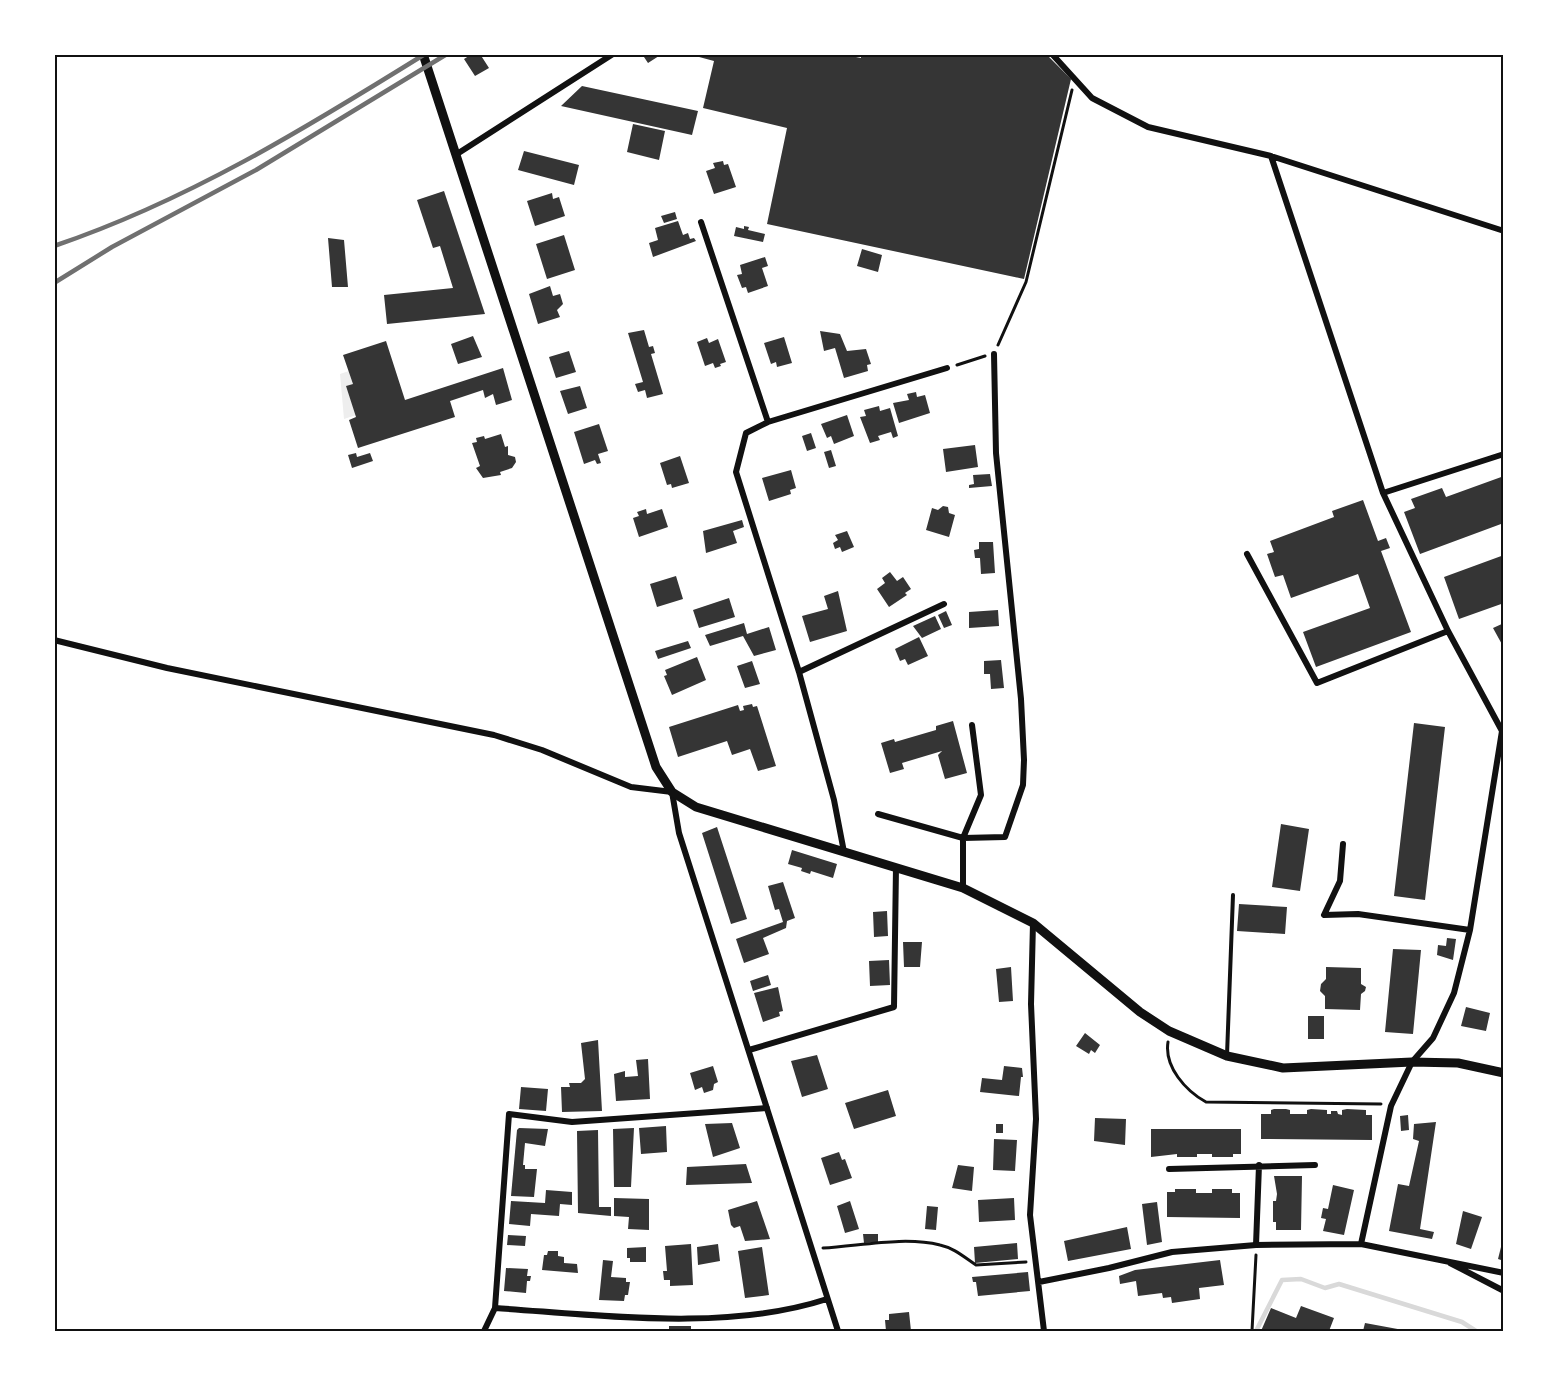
<svg xmlns="http://www.w3.org/2000/svg" width="1558" height="1385" viewBox="0 0 1558 1385" font-family="'Titillium Web',sans-serif">
  <rect width="100%" height="100%" fill="#fff"/>
  <!-- green -->
  <path fill="#eee" d="M349,371L353,384L346,386L356,415L344,419L340,374Z"/>
  <g fill="none" stroke-linecap="round" stroke-linejoin="round">
    <!-- stream -->
    <path stroke="#d9d9d9" stroke-width="4.5" d="M1256,1331L1282,1280L1301,1279L1325,1288L1339,1284L1462,1322L1476,1331"/>
  </g>
  <!-- building -->
  <path fill="#353535" d="M472,54H480L489,68L475,76L464,59Z
    M642,54H662L648,63Z
    M841,54L861,58V54H1046L1071,79L1024,279L767,224L787,128L703,108L714,61L688,54Z
    M582,86L698,111L692,135L561,106Z
    M633,124L665,131L659,160L627,152Z
    M524,151L579,165L574,185L518,170Z
    M723,161L724,165L728,164L736,187L714,194L706,171L715,168L713,163Z
    M444,191L485,314L387,324L384,295L453,288L440,246L433,248L417,200Z
    M552,193L553,199L559,197L565,216L535,226L527,201Z
    M675,212L677,219L664,223L661,216Z
    M678,221L683,235L688,233L690,239L694,238L696,241L653,257L649,243L658,240L655,228Z
    M744,226L749,227L748,230L765,234L763,242L734,236L736,227L744,229Z
    M564,235L575,270L547,279L536,244Z
    M328,238L344,240L348,287H332Z
    M862,249L882,255L878,272L857,266Z
    M765,257L768,266L762,268L768,286L748,293L746,287L742,288L737,275L742,274L740,265Z
    M550,286L553,296L560,294L563,304L557,310L560,317L538,324L529,294Z
    M644,330L649,347L653,346L655,353L651,354L663,394L647,398L645,390L638,392L635,384L643,382L628,333Z
    M820,331L840,334L847,351L866,349L871,364L867,365L868,371L844,378L835,348L824,351Z
    M473,336L482,357L458,364L451,344Z
    M784,337L792,363L777,367L776,362L771,364L764,343Z
    M707,338L709,343L718,339L726,362L720,364L721,366L715,368L713,363L705,366L697,342Z
    M386,341L405,400L503,368L512,400L496,405L493,394L485,398L483,390L450,401L455,417L358,448L349,420L356,417L346,386L353,384L343,355Z
    M569,351L576,372L556,378L549,357Z
    M580,386L587,408L568,414L560,391Z
    M916,392L917,397L925,395L930,413L899,423L893,403L909,400L907,394Z
    M879,406L880,411L890,408L898,436L893,438L891,432L878,436L880,440L870,443L860,417L866,416L864,410Z
    M847,415L854,436L834,444L831,436L827,438L821,424Z
    M599,424L608,451L598,454L601,463L597,464L595,460L584,464L574,432Z
    M811,433L816,448L807,451L802,436Z
    M501,434L505,447L508,446V455L515,457L516,462L512,468L500,472L501,475L483,478L476,468L480,466L472,443L477,442L476,438L484,436L485,439Z
    M975,445L978,467L946,472L943,449Z
    M831,450L836,466L829,468L824,452Z
    M356,453L357,457L370,453L373,461L352,468L348,455Z
    M680,456L689,483L672,488L671,484L667,485L660,463Z
    M791,470L796,488L790,490L791,494L769,501L762,478Z
    M990,474L992,486L969,488V485L974,484L973,475Z
    M1504,476V533L1501,524L1420,554L1404,512L1415,508L1411,499L1442,488L1446,497Z
    M1363,500L1378,541L1386,538L1390,548L1381,551L1411,632L1316,667L1303,632L1370,608L1358,574L1291,598L1283,575L1275,577L1267,554L1274,552L1270,541L1334,517L1332,511Z
    M943,506L948,507L949,513L955,515L949,537L926,530L932,508L938,510Z
    M646,509L647,514L662,509L668,527L639,537L633,518L639,516L637,512Z
    M742,520L744,527L733,531L737,543L706,553L703,531Z
    M847,531L854,547L842,552L840,547L835,549L833,543L838,540L835,535Z
    M979,542H993L995,573L981,574L980,558H975L974,550L979,549Z
    M1504,555V603L1459,619L1444,577Z
    M890,572L897,581L903,577L911,589L905,593L907,595L889,607L877,589L885,583L882,578Z
    M676,576L683,599L657,607L650,584Z
    M838,591L847,631L810,642L802,616L828,609L824,596Z
    M729,598L735,617L699,628L693,610Z
    M998,610L999,626L969,628V612Z
    M946,611L952,625L944,628L938,615Z
    M935,616L941,629L922,638L913,626Z
    M744,623L747,634L769,627L776,650L754,656L743,636L710,646L705,635Z
    M1504,623V648L1493,628Z
    M919,637L928,656L908,665L905,659L900,661L895,649Z
    M688,641L691,648L658,659L655,651Z
    M697,657L706,680L672,695L664,676L667,675L665,670Z
    M1001,660L1004,688L991,689L990,674H984V661Z
    M752,661L760,684L745,688L737,666Z
    M752,704L753,707L757,706L776,766L758,771L750,749L732,755L727,741L678,757L669,727L738,705L740,711L744,710L743,706Z
    M953,721L967,773L945,779L938,755L942,751L902,763L904,769L890,773L881,743L894,739L895,742L936,730V726Z
    M1414,723L1445,727L1425,900L1394,896Z
    M1281,824L1309,829L1300,891L1272,887Z
    M717,827L747,919L731,924L702,833Z
    M792,850L837,864L833,878L811,871L810,874L801,871L802,868L788,864Z
    M783,882L795,918L787,921L786,928L763,938L769,954L744,963L736,939L783,922L779,909L775,910L768,886Z
    M1239,904L1287,907L1285,934L1237,931Z
    M887,911L888,936L874,937L873,912Z
    M1447,938L1456,939L1453,960L1437,955L1438,945L1446,946Z
    M903,942H922L920,967H904Z
    M1393,949L1421,950L1413,1034L1385,1032Z
    M889,960L890,985L870,986L869,961Z
    M1011,967L1013,1001L999,1002L996,969Z
    M1326,967L1361,968V984L1366,987L1365,991L1361,994L1360,1010L1325,1009V996L1320,991L1321,984L1326,979Z
    M768,975L771,985L753,991L750,981Z
    M778,987L783,1011L779,1012L780,1016L763,1022L754,993Z
    M1466,1007L1490,1013L1486,1031L1461,1026Z
    M1308,1016H1324V1039H1308Z
    M1085,1033L1100,1045L1095,1053L1091,1050L1089,1054L1076,1046Z
    M598,1040L602,1111L562,1112L561,1087H570L569,1083H581L585,1079L581,1043Z
    M817,1055L828,1089L802,1097L791,1061Z
    M648,1059L650,1099L616,1101L614,1074L625,1071V1077L638,1076L636,1060Z
    M713,1066L718,1082L714,1084L713,1090L704,1093L702,1087L695,1090L690,1073Z
    M1004,1066L1022,1068L1023,1077H1021L1019,1096L980,1092L982,1078L1002,1080Z
    M521,1087L548,1089L546,1111L519,1109Z
    M888,1090L896,1116L854,1129L845,1103Z
    M1274,1109H1286L1290,1110V1114H1307V1110L1311,1109L1327,1110V1114H1331V1111H1337L1338,1114L1342,1115V1110L1347,1109L1366,1110V1115H1372V1140L1261,1139V1114H1271V1110Z
    M1408,1115L1409,1130L1401,1131L1400,1116Z
    M1095,1118L1126,1119L1125,1145L1094,1141Z
    M1436,1122L1420,1229L1434,1232L1432,1239L1389,1231L1398,1184L1409,1186L1419,1141L1413,1139L1414,1124Z
    M732,1123L740,1148L713,1157L705,1124Z
    M996,1124H1003V1133H996Z
    M666,1126L667,1152L641,1154L639,1128Z
    M519,1128L548,1129L545,1146L525,1143L523,1165H525V1169H537L534,1197L511,1196L517,1130Z
    M634,1128L631,1187H614L613,1129Z
    M1151,1129H1241V1154H1233V1157H1212V1154H1197V1157H1177V1154L1151,1157Z
    M598,1130L599,1207H611V1216L578,1213L577,1131Z
    M994,1139L1017,1140L1015,1171L993,1170Z
    M839,1152L842,1160L845,1159L852,1178L830,1185L821,1158Z
    M746,1164L752,1183L686,1185L687,1167Z
    M958,1165L974,1167L972,1191L952,1188Z
    M1274,1176H1302L1301,1230H1276V1222H1273V1201H1276L1277,1194Z
    M1333,1185L1354,1190L1344,1235L1323,1231L1326,1219L1321,1218L1323,1208L1328,1209Z
    M1175,1189H1196V1193H1212V1189H1232V1193H1240V1218L1167,1217V1192H1175Z
    M546,1190L572,1192V1205L560,1204L559,1216L531,1214L530,1226L509,1224L511,1201L545,1203Z
    M614,1198L649,1199V1230L628,1229L629,1217L614,1216Z
    M1014,1198L1015,1220L979,1222L978,1200Z
    M757,1201L770,1239L745,1241L740,1226L734,1228L731,1225L728,1210Z
    M850,1201L859,1229L845,1233L837,1206Z
    M1157,1202L1162,1242L1147,1245L1142,1204Z
    M927,1206L938,1207L936,1230L925,1229Z
    M1463,1211L1482,1217L1471,1249L1456,1244Z
    M1127,1227L1131,1249L1068,1261L1064,1241Z
    M863,1234H878V1242L864,1243Z
    M508,1235L526,1236L525,1246L507,1245Z
    M1503,1239H1504V1261L1498,1259Z
    M1017,1243L1018,1259L975,1263L974,1247Z
    M691,1244L693,1285L670,1286V1280H664L663,1271H667L665,1246Z
    M718,1244L720,1261L698,1265L697,1247Z
    M646,1247V1262H630V1258H627V1248Z
    M762,1247L769,1295L745,1298L738,1251Z
    M548,1251H558V1256L564,1257V1263L577,1264L578,1273L542,1270L544,1255H547Z
    M603,1260L613,1261L611,1277L626,1278V1282H630L628,1295H625L624,1301L599,1300Z
    M1220,1260L1224,1285L1199,1288L1200,1299L1172,1303L1171,1297L1163,1298L1162,1293L1138,1296L1136,1281L1120,1284L1119,1276L1135,1270Z
    M506,1268L528,1269L527,1276H531L530,1281H527L526,1293L504,1291Z
    M1028,1272L1030,1291L978,1296L976,1282H973L972,1277Z
    M1301,1306L1334,1318L1329,1331H1261L1271,1308L1296,1318Z
    M909,1312L911,1331H886L885,1320H889V1314Z
    M1365,1323L1403,1330V1331H1363Z
    M669,1326H691V1331H669Z"/>
  <g fill="none" stroke-linecap="round" stroke-linejoin="round">
    <!-- path -->
    <path stroke="#111" stroke-width="3" d="M998,345L1026,282L1072,90
      M957,365L985,356
      M1168,1042C1164,1067 1186,1091 1206,1102L1381,1104
      M823,1248C860,1246 904,1236 940,1245C954,1248 964,1257 976,1265L1026,1262
      M1252,1331L1256,1255"/>
    <!-- service -->
    <path stroke="#111" stroke-width="4" d="M1227,1055L1233,895"/>
    <!-- minor -->
    <path stroke="#111" stroke-width="6" d="M1052,54L1092,98L1148,127L1271,156L1504,231
      M457,154L613,54
      M1271,156L1383,493L1448,631L1502,731L1470,930L1454,993L1433,1038L1412,1062L1391,1106L1361,1244
      M701,222L768,422L746,433L736,472L799,672L834,800L844,852
      M768,422L947,368
      M1383,493L1504,454
      M1247,554L1317,683L1448,631
      M54,640L167,668L494,735L542,750L631,787L672,792L679,833L838,1331
      M799,672L944,604
      M878,814L963,838L1005,837L1023,785L1024,760L1021,699L996,453L994,354
      M1343,844L1340,881L1324,915L1358,914L1470,930
      M963,888V838L981,795L972,725
      M1033,923L1031,1004L1036,1119L1030,1215L1044,1331
      M749,1050L894,1007L896,867
      M1169,1169L1315,1165
      M1256,1245L1259,1165
      M1450,1263L1504,1291
      M1039,1282L1109,1268L1172,1252L1256,1245L1361,1244L1504,1273
      M495,1308C600,1315 726,1332 827,1299
      M484,1331L495,1308L509,1114L572,1122L767,1108"/>
    <!-- tertiary -->
    <path stroke="#111" stroke-width="9" d="M423,54L656,767L672,792L696,807L963,888L1033,923L1140,1012L1169,1031L1227,1056L1283,1068L1412,1062L1458,1063L1504,1073"/>
    <!-- rail -->
    <path stroke="#707070" stroke-width="4.5" d="M54,246C187,201 306,128 425,54
      M54,283L112,247L256,170L447,54"/>
  </g>
  <!-- border -->
  <rect width="1558" height="1385" fill="none" stroke="#ffffff" stroke-width="111"/>
  <rect x="56" y="56" width="1446" height="1274" fill="none" stroke="#111" stroke-width="2"/>
</svg>
